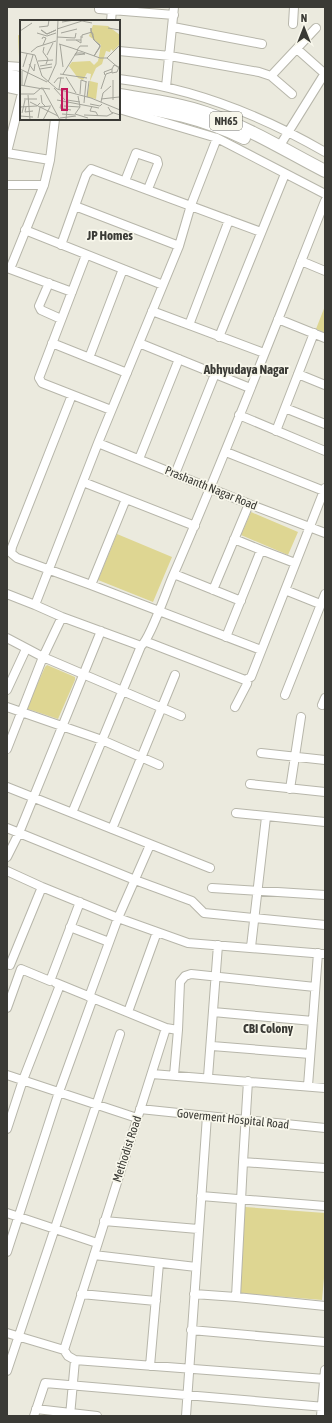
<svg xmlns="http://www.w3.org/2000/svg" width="332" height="1423" viewBox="0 0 332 1423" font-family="'Asap Condensed',sans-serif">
  <rect width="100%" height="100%" fill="#ebeade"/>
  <!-- green -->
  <path fill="#ded692" d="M18,35L21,36V58L19,57Z
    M325,306V333L316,329Z
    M251,512L298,532L288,555L241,535Z
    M117,534L172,557L153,602L98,580Z
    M47,665L75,677V680L58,719L28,709V705L45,667Z
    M245,1207L325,1213V1267L322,1300L238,1293Z"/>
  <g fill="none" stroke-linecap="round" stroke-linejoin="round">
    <defs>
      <path id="minor" d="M99,7V9L174,15
        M111,21L112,10
        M293,24L294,7
        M173,27L262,44
        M297,49L324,73
        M119,51L170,56L259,72L271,76L292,94
        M7,66L21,67
        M271,76L316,28
        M119,79C193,88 261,115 325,152
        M166,87L174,7
        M119,109L217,138L325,194
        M55,119L50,160L44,185L10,269L72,292
        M279,147L325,73
        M7,152L21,97
        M7,153L50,160
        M125,181L136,153L157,160L158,164L148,189
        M7,185H44
        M75,206L179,246
        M25,230L163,285
        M61,245L86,175L91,169L261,232
        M86,255L39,378L42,383L111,410
        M301,261L325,271
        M49,283L39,306L41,310L61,319
        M152,311L264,353
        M278,319L325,338
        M189,325L229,220
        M219,337L285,174
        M52,343L127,373
        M139,343L250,388
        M89,358L123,269
        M298,374L325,385
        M72,395L12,547L11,553L17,558L91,585L126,499
        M285,408L325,424
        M239,415L325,451
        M276,431L314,333
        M98,443L249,504L325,533
        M226,452L324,491
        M139,459L179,359
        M175,474L215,374
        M83,482L195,526
        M234,539L261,550
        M174,574L241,601
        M91,585L261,650
        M213,590L249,504
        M285,590L320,604
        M7,594L35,605
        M226,637L261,550L295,563
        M7,638L43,657L181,716
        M147,642L245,680L251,677L325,488
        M141,646C150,639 166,592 172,578C226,454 275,327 325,201
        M7,690L26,649
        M285,695L325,594
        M322,705L325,698
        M7,707L102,740L159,765
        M235,707L247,684L248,679
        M7,749L43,657L62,617
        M261,753L325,760
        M250,784L325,792
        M7,787L210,868
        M290,789L301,717
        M72,813L141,646L62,617L35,605L98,443L179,246L191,205L217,138
        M236,813L325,822
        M7,828L135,880L192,901L204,913L325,925
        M112,829L175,675
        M7,857L19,833L101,631
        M7,871L42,887L118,918L188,943L325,954
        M212,888L325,895
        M70,927L109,942
        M251,947L266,817
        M10,965L42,887
        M56,983L166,1028L178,1030
        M89,997L118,918L150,845
        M7,1008L21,969L50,981L80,902
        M128,1012L157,932
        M213,1012L313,1021
        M212,1046L310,1054
        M152,1074L325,1088
        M7,1075L137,1118
        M174,1075L178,1030L180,982L185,976L191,974L315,987
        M208,1077L218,945
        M308,1086L318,953
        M140,1109L325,1128
        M7,1129L23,1080L60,985
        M243,1162L248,1081
        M325,1168L243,1162L236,1297L325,1306
        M201,1196L325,1206
        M7,1213L97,1243
        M104,1221L198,1229
        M7,1252L59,1092L93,998
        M94,1255L196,1267
        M81,1294L156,1301
        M194,1294L236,1297
        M191,1330L325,1342
        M7,1333L64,1350L68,1356L75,1360L325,1379
        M64,1350L166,1028
        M150,1366L159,1263
        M7,1371L120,1034
        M36,1409L97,1416
        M34,1416L45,1383L325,1407
        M70,1416L75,1360
        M186,1416L207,1116
        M321,1416L325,1370"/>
      <path id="highway" d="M7,75L21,78
        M7,86L21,89
        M119,95C148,100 178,103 206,113C248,127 286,151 325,171
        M119,104C167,111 199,117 244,138"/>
    </defs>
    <!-- minor casing -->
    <use href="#minor" stroke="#b7b6aa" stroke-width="10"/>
    <!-- highway casing -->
    <use href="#highway" stroke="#b7b6aa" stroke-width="14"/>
    <!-- minor -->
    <use href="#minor" stroke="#fff" stroke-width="8"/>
    <!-- highway -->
    <use href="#highway" stroke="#fff" stroke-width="12"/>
  </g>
  <g text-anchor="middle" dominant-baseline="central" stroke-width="3.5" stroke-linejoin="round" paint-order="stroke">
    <!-- shield labels -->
    <rect fill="#f8f7eb" stroke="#73736c" stroke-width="1" x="210" y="112" width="32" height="18" rx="3"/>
    <g font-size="11" font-weight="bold" fill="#3a3a35">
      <text x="226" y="121">NH65</text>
    </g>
    <!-- street labels -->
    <g font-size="12" fill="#3a3a35" stroke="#f8f7eb">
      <text transform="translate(211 488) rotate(22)">Prashanth Nagar Road</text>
      <text transform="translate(233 1119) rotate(6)">Goverment Hospital Road</text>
      <text transform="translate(127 1149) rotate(-72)">Methodist Road</text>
    </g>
    <!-- neighbourhood labels -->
    <g font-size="13" font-weight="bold" fill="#3a3a35" stroke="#f8f7eb">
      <text x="110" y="235">JP Homes</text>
      <text x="246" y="369">Abhyudaya Nagar</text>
      <text x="268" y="1028">CBI Colony</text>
    </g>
  </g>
  <!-- overview -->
  <g transform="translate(20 20)">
    <rect width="100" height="100" fill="#ebeade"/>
    <path d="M73,5L88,6L100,15V24L93,31L91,29L90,32L86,31L82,44L76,48L70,61L78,63L76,79L67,77L71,54L67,53L63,60L58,58L49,46L52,42L70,41L74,45L78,41L81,25L69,16Z" fill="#ded692"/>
    <path fill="none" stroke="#a4a49a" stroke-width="1" d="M42,2L55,0M19,7L28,6L29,0M71,8V11L73,14V16L74,20L80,25V27L74,36L80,26L74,20L71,11ZM88,8L100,10M37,9L62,1L72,3M21,10L23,11L27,14L36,10L27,14L25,13ZM0,11L12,3M17,13L27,16L36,13M41,13L57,9M37,17L55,18L56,13M62,18V15L72,12M22,19L23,17L26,18L23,25M46,20H61M56,20L61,23V16M39,24L52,28M40,24L43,47M24,27L23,32L28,39L26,44M52,28L80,38H87L100,49M57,30L60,26H68M0,32L15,35L22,56L37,69L71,78L100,90M11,32L17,27L36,21M56,33H62L65,34L55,35ZM27,35L33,23M87,38L100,25M18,41L33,40M9,44L14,51L15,44M20,46L32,44M3,47L7,34M0,49L27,62M20,49L32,47M40,54L67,58M43,54L58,30M85,55L84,52L92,49L94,45L99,47L97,52L92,53V49M46,57L56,73M93,60V80M28,62L36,44L38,0M34,63L38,58H44M0,65L23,69L40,100M2,65V51M4,66L13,35M34,68L45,80M39,69L41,57M81,69L86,54L92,52M0,74H14L21,68L30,69M60,74L61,60L67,62M8,75L10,100M21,75L22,83L26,87M67,77L69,61M4,79H17M81,79L99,77M37,80L79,88M47,80L60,82M10,82L38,96M81,82L83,73L91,66M64,83L66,62M41,84L40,88L51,90M70,84L80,86L82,84M44,86L60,87M72,86L70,91L76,92L78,96M0,87L17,86L20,83M6,87L5,92L13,91M88,87L91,92L100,95M2,93L5,80M42,94L55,95M55,94L60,87L58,76M55,94L68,98M64,95L87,96L93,93M0,96L13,97M18,98L20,87L31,86M40,98L56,96M46,99L48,81M23,100L30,87"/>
    <path fill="#c2185b" fill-opacity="0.15" stroke="#c2185b" stroke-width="2" d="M42,69H47V90H42Z"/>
    <rect width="100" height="100" fill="none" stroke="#3a3a35" stroke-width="2"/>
  </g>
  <!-- border -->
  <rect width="332" height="1423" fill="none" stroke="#3a3a35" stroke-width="16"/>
  <!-- north arrow -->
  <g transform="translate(304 28)" stroke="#f8f7eb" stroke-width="3" paint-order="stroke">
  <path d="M0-3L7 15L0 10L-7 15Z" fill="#3a3a35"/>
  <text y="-6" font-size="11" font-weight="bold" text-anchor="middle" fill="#3a3a35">N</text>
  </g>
</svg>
